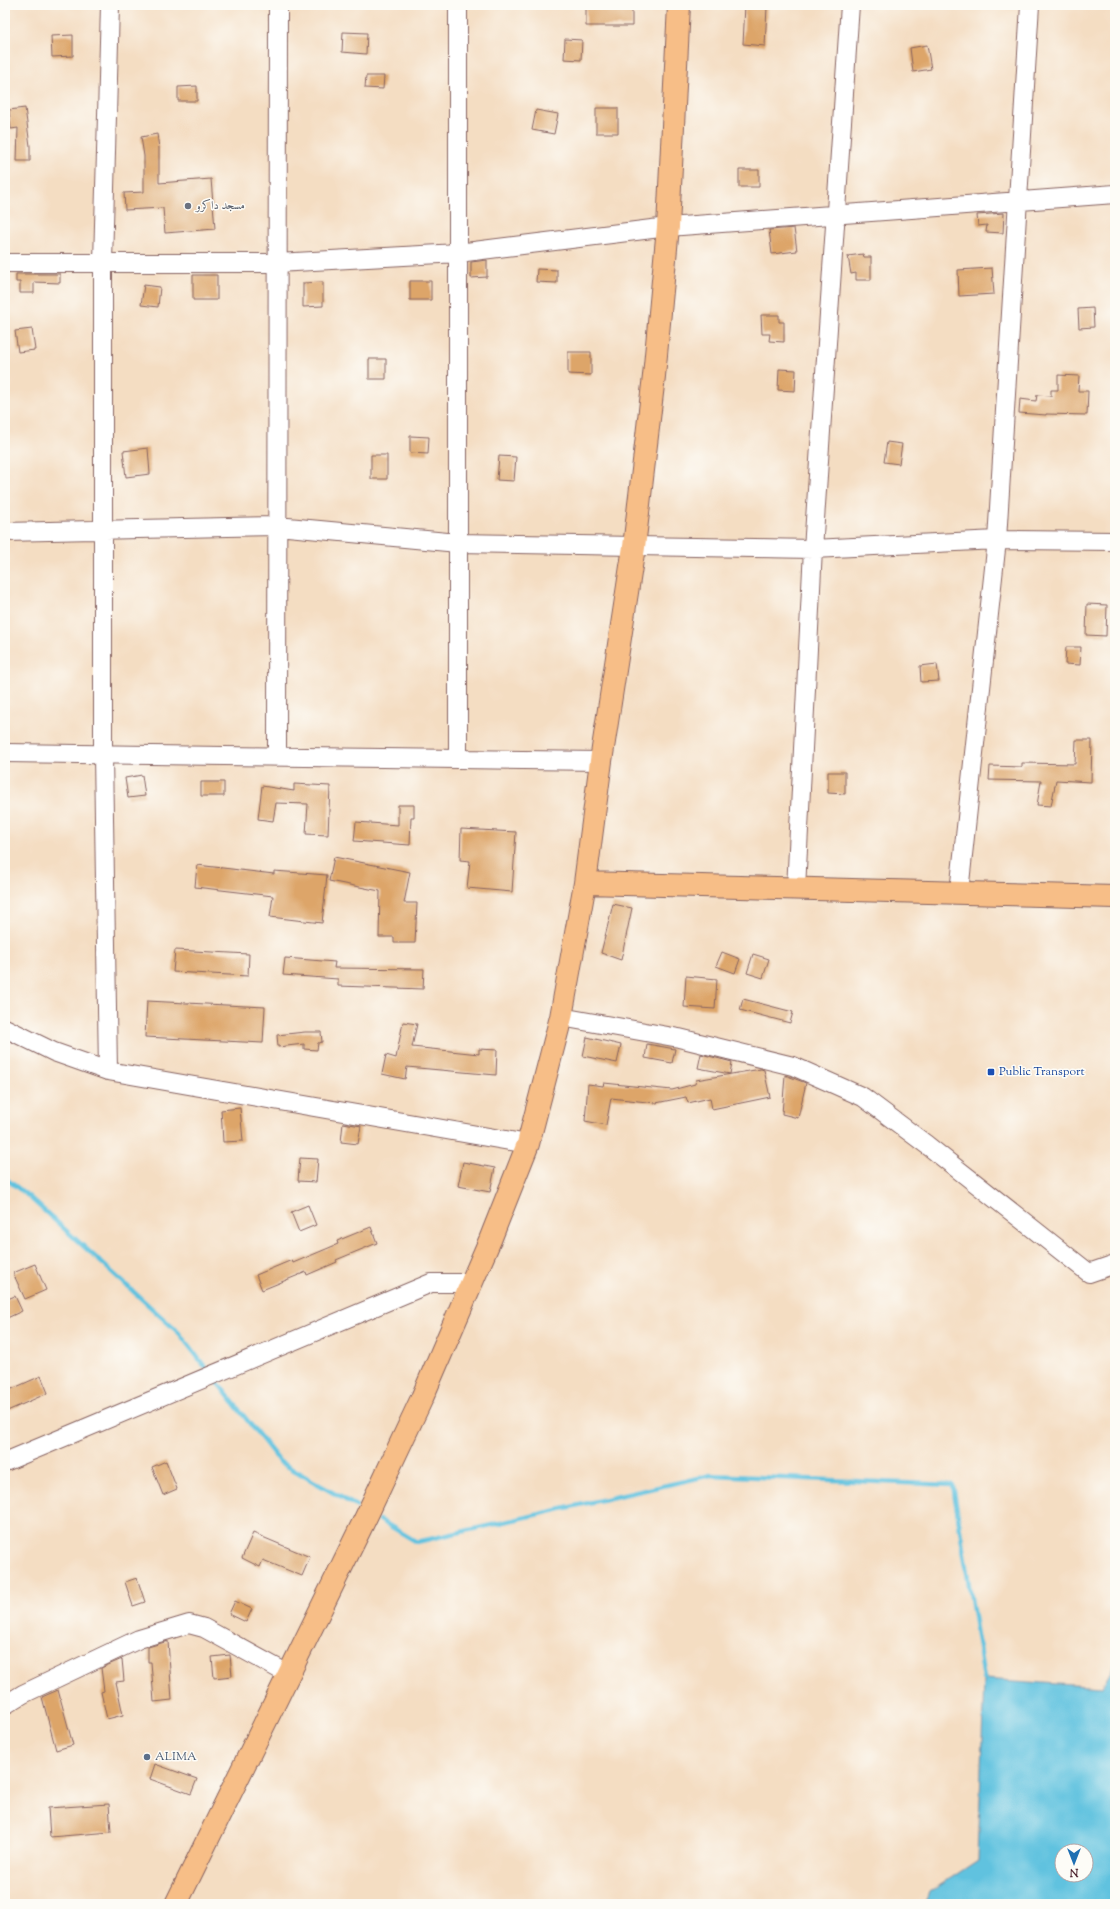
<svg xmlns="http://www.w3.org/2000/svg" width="1120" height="1909" viewBox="0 0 1120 1909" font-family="'Sorts Mill Goudy',Amiri,serif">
  <rect width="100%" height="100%" fill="#fdfcf7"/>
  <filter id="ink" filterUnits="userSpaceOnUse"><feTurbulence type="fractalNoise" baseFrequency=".025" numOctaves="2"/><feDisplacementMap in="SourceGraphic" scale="8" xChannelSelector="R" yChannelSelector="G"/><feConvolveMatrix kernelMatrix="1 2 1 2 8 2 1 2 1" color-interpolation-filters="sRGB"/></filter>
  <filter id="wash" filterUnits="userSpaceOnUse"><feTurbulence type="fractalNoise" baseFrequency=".012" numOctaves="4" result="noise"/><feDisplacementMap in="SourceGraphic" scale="16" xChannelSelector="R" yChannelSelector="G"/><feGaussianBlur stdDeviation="0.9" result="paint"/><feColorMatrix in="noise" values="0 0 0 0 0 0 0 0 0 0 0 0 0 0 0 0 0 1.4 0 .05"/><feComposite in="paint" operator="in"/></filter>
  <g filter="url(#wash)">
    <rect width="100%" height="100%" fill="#f4ddc2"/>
    <!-- water -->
    <path fill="#61c2df" stroke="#567085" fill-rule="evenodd" d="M1115,1662V1904H926L930,1892L978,1860L984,1679L1102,1687ZM1062,1851H1086V1875H1062Z"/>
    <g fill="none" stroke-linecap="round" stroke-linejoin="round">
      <!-- stream -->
      <path stroke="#61c2df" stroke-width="4.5" d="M5,1178L27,1195L179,1333L209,1372
        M214,1378L280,1462L356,1506
        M380,1520L417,1542L711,1475L953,1485L984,1679"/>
    </g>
    <g id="blocks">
      <!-- building -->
      <path fill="#dda569" d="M586,5L632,6V26H586Z
        M745,5L767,7L765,46L743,44Z
        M343,32L367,33L366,54L342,52Z
        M73,35V56L52,57L51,36Z
        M565,39L582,40L581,60L564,59Z
        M927,45L931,69L913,72L910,48Z
        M366,76H384L383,89L365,88Z
        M197,86V101H178V87Z
        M25,108L30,146V161H17L18,128L11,129L9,110Z
        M596,108H618V133H596Z
        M536,110L558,114L554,134L532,130Z
        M157,134L159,148V183L211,179L215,229L165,233L163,208L125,210L124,193L144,192V156L141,137Z
        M739,170H759V187H739Z
        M1004,213L1003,233L986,232L987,225L978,226L977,215Z
        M794,228L797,251L772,254L769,230Z
        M863,254L864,257H871V280H856V273L851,274L848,256Z
        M487,260V277L471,278V262Z
        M992,268L994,294L959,296L958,270Z
        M537,269L557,270V283L536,282Z
        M16,274H60V283L34,282V293H20V282H16Z
        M193,275H217V300H193Z
        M410,281H431V300H410Z
        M323,282V306L303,307V283Z
        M144,285L160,287L158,307L141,305Z
        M1093,308L1094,327L1079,328L1078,309Z
        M761,315H779V322H784V342L769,341L770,334H762Z
        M32,329L35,350L18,352L15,331Z
        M568,352H591V375L568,374Z
        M369,359H386V379H369Z
        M779,369L796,370L795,391L778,390Z
        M1058,375L1079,376L1078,391H1088L1087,415L1046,414V415L1019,413L1020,399L1036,401L1037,395L1051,396V390H1058Z
        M410,436L429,437L428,454L410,453Z
        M887,442L902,444L899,464L884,462Z
        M148,448L150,474L126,477L123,451Z
        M371,455H387V479H371Z
        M499,456L516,457L514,481L497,480Z
        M1087,604L1107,605L1106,636L1086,635Z
        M1066,647H1081L1080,665L1065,664Z
        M937,664L939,681L921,682L920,666Z
        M1076,740H1092L1091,782L1056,780L1051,806L1037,805L1041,781L989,780L990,766L1022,767V763L1075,764Z
        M828,772H845V794L828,793Z
        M142,775L145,796L128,798L125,778Z
        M201,782H224V796H201Z
        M294,784L330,786L328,835L306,834L308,804L276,803L273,821L258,819L262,786L294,791Z
        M398,805H414V817H411L410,845L354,841L356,822L398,825Z
        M461,829L516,832L512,892L467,888L470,861L460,860Z
        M334,857L410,872L404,903H417L415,943H394V937H379L380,891L329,881Z
        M197,865L274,874V871L327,875L322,923L270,917L273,896L195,887Z
        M613,904L632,908L621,960L601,953Z
        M175,950L249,954L248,976L173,972Z
        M722,952L740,959L735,973L716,966Z
        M753,954L769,959L763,978L747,973Z
        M285,958L335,962L334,968L424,969L423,989L338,986V979L283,975Z
        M686,976L717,979L715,1009L684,1007Z
        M743,999L793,1012L790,1023L740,1010Z
        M147,1001L265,1007L263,1043L145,1037Z
        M403,1022L417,1024L412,1047L479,1054V1049L497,1050L496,1075L407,1067L405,1079L382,1074L386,1055L396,1058Z
        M305,1032H321L322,1042L318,1043L317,1050L304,1049V1044L278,1047L277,1035Z
        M587,1037L621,1045L617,1063L583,1056Z
        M647,1044L675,1049L672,1063L645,1058Z
        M701,1054L732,1062L730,1074L698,1068Z
        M761,1069L764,1070L770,1097L712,1109L710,1098L688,1103L686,1097L656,1103L611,1098L606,1125L585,1121L588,1084L603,1086L604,1083L672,1090L695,1084L696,1080Z
        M785,1075L806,1083L798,1118L782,1114Z
        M240,1108L243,1141L223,1142L221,1110Z
        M343,1123L361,1126L358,1144L341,1142Z
        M300,1158L318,1159L316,1182L298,1181Z
        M463,1162L495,1168L490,1192L458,1186Z
        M308,1205L316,1225L299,1232L291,1212Z
        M371,1227L377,1243L336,1260L337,1262L307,1275L306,1272L262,1290L256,1275L292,1260L293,1263L338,1244L337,1241Z
        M35,1264L46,1290L25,1299L13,1273Z
        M15,1296L22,1311L5,1319V1300Z
        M41,1376L48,1393L5,1412V1392Z
        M166,1461L177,1489L163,1495L152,1467Z
        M253,1533L310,1557L302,1576L263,1560L260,1567L242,1558Z
        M137,1578L145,1602L133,1606L125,1582Z
        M235,1601L252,1609L246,1622L229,1614Z
        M168,1641L172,1700L154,1702L151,1662H148V1647Z
        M230,1655L232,1676L214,1678L212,1657Z
        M122,1659L124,1681L116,1682L123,1715L107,1719L101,1692L104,1691L101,1668Z
        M58,1690L73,1745L56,1750L42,1697Z
        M155,1764L197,1779L191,1794L150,1779Z
        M109,1804L111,1832L50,1837L48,1808Z"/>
    </g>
  </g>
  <g filter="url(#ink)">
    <use href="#blocks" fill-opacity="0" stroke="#866260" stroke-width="1"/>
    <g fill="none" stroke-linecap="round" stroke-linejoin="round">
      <defs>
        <path id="minor" d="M458,5V759
          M5,263H277L458,253L668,227L1115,194
          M5,532L277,526L458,543L813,549L997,540L1115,541
          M5,753L601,761
          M277,757L278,5
          M796,889L813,549L850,5
          M959,892L997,540L1030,5
          M561,1017L679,1038L793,1066L863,1097L927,1145L1089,1273L1115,1264
          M5,1028L54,1052L108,1071L528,1144
          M108,1071L103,755V262L110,5
          M5,1462L431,1283H472
          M5,1705L23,1694L139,1639L189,1624L204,1628L288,1674"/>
        <path id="major" d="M585,883L1115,897
          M176,1904L366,1517L422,1398L490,1240L528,1144L561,1017L585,883L601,761L634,547L654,376L668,227L679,5"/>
      </defs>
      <!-- minor casing -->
      <use href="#minor" stroke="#866260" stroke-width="20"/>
      <!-- major casing -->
      <use href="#major" stroke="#866260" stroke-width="24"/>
      <!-- minor -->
      <use href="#minor" stroke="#fff" stroke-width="18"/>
      <!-- major -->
      <use href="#major" stroke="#f7be87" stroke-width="22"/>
    </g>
  </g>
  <!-- markers -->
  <circle fill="#6b7280" stroke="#fdfcf7" stroke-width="1.5" cx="188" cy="206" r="4"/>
  <rect fill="#1a4fb4" stroke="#fdfcf7" stroke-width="1.5" x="987" y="1068" width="8" height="8" rx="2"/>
  <circle fill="#5c6f8a" stroke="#fdfcf7" stroke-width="1.5" cx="147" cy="1757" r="4"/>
  <g text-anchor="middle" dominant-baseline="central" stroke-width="3" stroke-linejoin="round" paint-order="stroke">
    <!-- worship labels -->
    <g font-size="12" fill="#5b616d" stroke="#fdfcf7" text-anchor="start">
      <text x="196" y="206">مسجد داكرو</text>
    </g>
    <!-- transit labels -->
    <g font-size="12" fill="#164399" stroke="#fdfcf7" text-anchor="start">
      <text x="999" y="1072">Public Transport</text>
    </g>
    <!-- service labels -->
    <g font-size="12" fill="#4e5e75" stroke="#fdfcf7" text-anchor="start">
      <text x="155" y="1757">ALIMA</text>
    </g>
  </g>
  <!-- margin -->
  <rect width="1120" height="1909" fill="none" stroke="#fdfcf7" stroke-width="20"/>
  <!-- north arrow -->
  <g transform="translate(1074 1863) rotate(180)"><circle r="19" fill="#fdfcf7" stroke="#b5a4a5"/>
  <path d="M0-3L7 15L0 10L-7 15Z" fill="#1f6fb2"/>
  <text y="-6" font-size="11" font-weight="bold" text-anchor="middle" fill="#4a1f2b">N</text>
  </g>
</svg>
